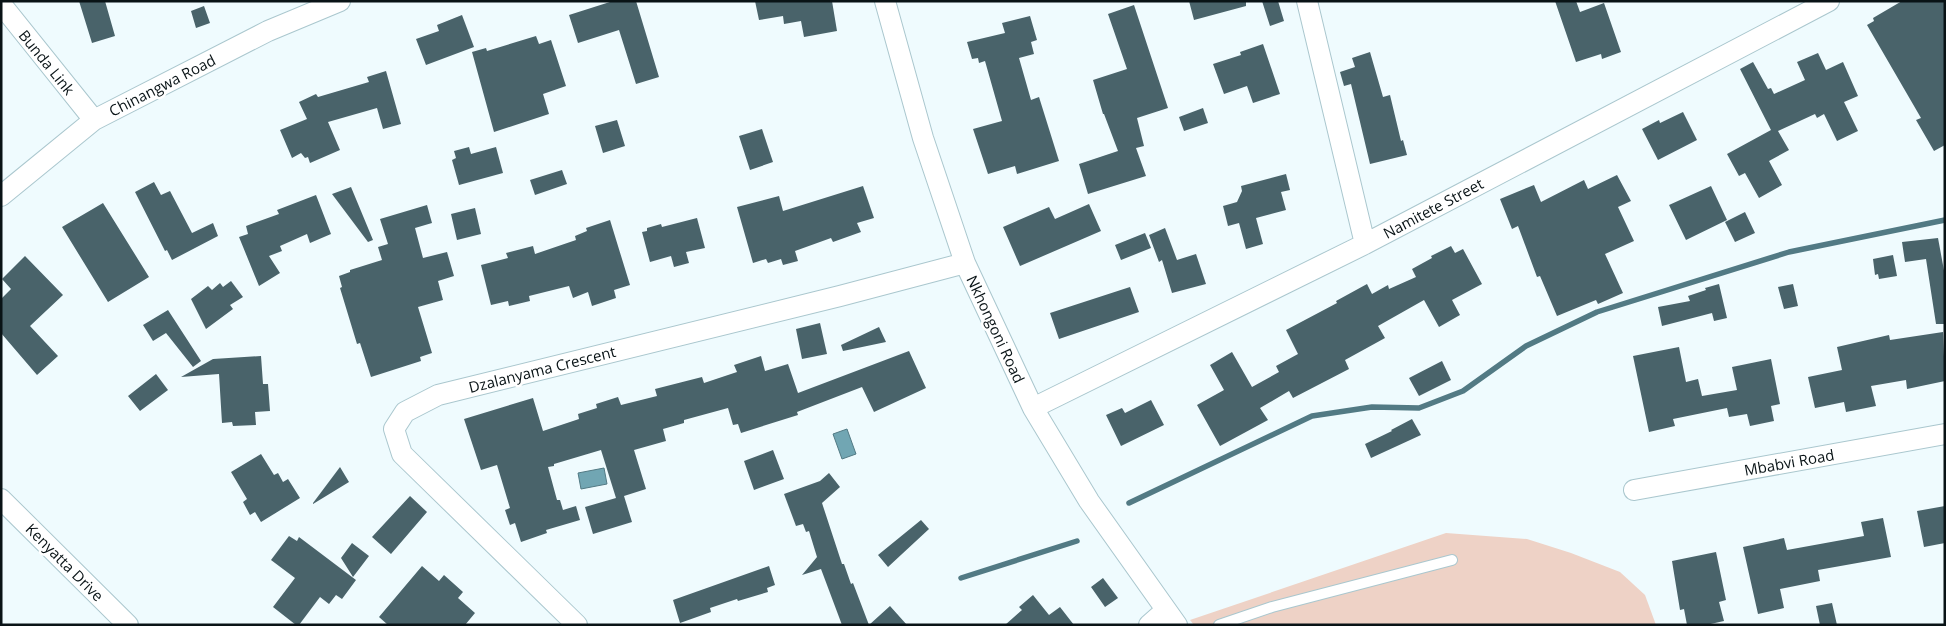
<svg xmlns="http://www.w3.org/2000/svg" width="1946" height="626" viewBox="0 0 1946 626" font-family="'Open Sans',sans-serif">
  <rect width="100%" height="100%" fill="#effbfe"/>
  <!-- green -->
  <path fill="#eed2c6" d="M1446,533L1527,539L1571,553L1620,572L1645,595L1656,625H1194L1190,620Z"/>
  <!-- water -->
  <path fill="#71a6b3" stroke="#527a84" d="M847,429L856,454L842,459L833,434Z
    M604,468L607,484L581,489L578,473Z"/>
  <g fill="none" stroke-linecap="round" stroke-linejoin="round">
    <!-- stream -->
    <path stroke="#527a84" stroke-width="5.5" d="M1129,503L1312,416L1372,407L1419,408L1463,391L1526,346L1597,312L1789,252L1945,220
      M961,578L1077,541"/>
  </g>
  <!-- building -->
  <path fill="#49636a" d="M79,1H105L115,36L92,43Z
    M613,1H636L659,77L636,84L619,30L578,43L569,15Z
    M755,1H832L837,31L804,37L801,21L784,24L783,16L759,20Z
    M1189,1H1246V6L1194,20Z
    M1262,1H1278L1284,21L1270,26Z
    M1555,1H1576L1580,12L1604,3L1621,52L1602,59L1601,54L1576,62Z
    M1902,1H1945V145L1934,151L1916,120L1921,118L1867,25L1874,21L1873,18Z
    M1134,5L1168,108L1137,118L1144,146L1136,148L1146,176L1088,194L1079,164L1118,151L1104,114H1103L1093,80L1127,69L1108,14Z
    M204,6L210,23L196,28L191,11Z
    M462,15L474,47L426,65L416,39L439,31L437,25Z
    M1030,16L1037,40L1031,42L1034,54L1019,58L1031,100L1039,97L1059,161L1017,174L1015,166L988,174L973,129L1002,121L985,61L979,63L978,58L972,59L967,42L1005,33L1002,23Z
    M536,36L539,44L551,40L566,86L543,94L549,114L494,132L472,52L486,48L487,51Z
    M1263,44L1280,94L1253,103L1247,86L1224,94L1213,64L1241,55L1240,52Z
    M1370,52L1383,97L1390,95L1401,141L1403,140L1407,155L1370,164L1351,84L1344,86L1340,72L1355,67L1352,58Z
    M1818,53L1826,70L1843,62L1858,96L1844,102L1858,131L1837,141L1824,114L1817,118L1815,114L1778,131L1789,150L1769,161L1782,185L1759,198L1745,173L1739,176L1727,154L1771,130L1740,69L1753,62L1768,89L1771,88L1774,94L1805,80L1797,62Z
    M386,71L401,124L383,129L377,108L328,122L340,150L310,163L308,157L305,158L301,153L292,158L280,130L307,119L299,102L316,94L318,97L369,82L367,77Z
    M1203,108L1208,123L1184,131L1179,117Z
    M1683,112L1697,140L1658,160L1642,129L1659,120L1660,123Z
    M617,120L625,146L603,153L595,126Z
    M762,129L773,162L750,170L739,136Z
    M469,147L471,154L496,147L503,173L459,185L452,160L456,158L454,151Z
    M562,170L567,184L535,195L530,180Z
    M1286,174L1290,190L1281,192L1286,210L1256,218L1263,244L1246,249L1239,223L1228,226L1223,206L1237,202L1242,191L1241,186Z
    M1617,175L1631,201L1618,207L1634,241L1605,254L1623,293L1598,304L1596,300L1557,316L1540,276L1537,277L1518,226L1512,229L1500,199L1534,185L1541,202L1584,180L1588,189Z
    M154,182L161,195L170,191L192,233L213,223L218,236L172,260L167,250L165,251L135,192Z
    M863,186L874,218L857,223L861,232L833,242L831,238L795,251L798,261L783,265L781,259L768,263L766,259L753,263L737,207L779,196L783,211Z
    M1711,186L1727,220L1686,240L1669,205Z
    M351,187L373,240L368,242L332,194Z
    M316,195L331,234L310,243L307,234L280,246L282,251L269,256L280,273L259,286L239,237L248,234L246,226L279,214L277,210Z
    M103,203L149,277L108,302L62,227Z
    M1089,204L1101,231L1020,266L1003,227L1049,207L1055,219Z
    M427,205L432,223L415,228L423,258L447,252L454,276L438,281L443,300L418,307L432,353L420,357L421,361L371,377L360,343L357,344L340,288L342,287L339,276L350,272V270L382,260L378,247L388,244L380,219Z
    M475,208L481,234L457,240L451,214Z
    M1745,212L1755,233L1735,242L1725,222Z
    M697,218L705,248L686,252L689,263L674,267L671,256L650,262L642,232L647,231V228L661,224L662,227Z
    M610,220L630,285L614,290L616,298L592,306L588,292L573,298L569,286L529,296L530,301L509,306L508,301L491,305L481,265L508,258L506,253L533,246L535,254L576,240L575,236L587,231L586,228Z
    M1165,228L1177,260L1196,254L1206,284L1172,293L1162,260L1159,262L1149,235Z
    M1145,233L1151,248L1121,260L1115,245Z
    M1938,238L1945,276V324H1936L1926,259L1905,262L1902,242Z
    M1451,246L1455,253L1463,249L1482,284L1452,300L1460,315L1439,327L1424,300L1378,326L1385,338L1345,360L1349,369L1293,398L1289,391L1260,408L1268,420L1220,446L1197,405L1224,390L1210,365L1232,352L1252,387L1279,372L1276,366L1298,354L1286,330L1337,303L1336,301L1367,284L1372,294L1388,285L1389,289L1416,277L1412,269L1432,258L1431,256Z
    M1893,255L1897,276L1879,279L1878,274L1875,275L1873,259Z
    M25,256L63,295L30,326L58,356L37,375L1,333V299L11,289L2,279Z
    M231,281L243,297L230,305L233,309L206,329L191,299L208,286L212,290L220,283L223,287Z
    M1719,284L1727,318L1714,321L1712,313L1662,326L1658,307L1690,301L1688,296L1706,290L1705,288Z
    M1793,284L1798,306L1784,309L1778,287Z
    M1130,287L1139,312L1059,339L1050,313Z
    M168,310L201,361L193,367L166,333L153,341L143,325Z
    M820,323L827,354L802,359L796,329Z
    M879,327L886,342L843,351L841,345Z
    M1943,332L1945,381L1907,389L1906,380L1871,386L1876,406L1846,412L1844,402L1815,408L1808,377L1842,370L1837,347L1889,335L1890,340Z
    M1679,347L1686,382L1698,379L1702,396L1737,390L1732,367L1771,359L1780,404L1771,406L1774,421L1750,426L1747,414L1729,417L1727,408L1673,419L1675,426L1649,432L1633,356Z
    M909,351L926,388L874,412L862,387L797,412L798,415L741,433L738,424L733,425L728,408L684,420V423L663,429L666,441L634,450L646,489L624,496L632,522L593,534L585,507L616,498L601,450L554,464V466L548,467L557,500H560L563,510L576,506L580,520L546,530L547,533L521,542L515,523L510,525L505,510L510,508L497,465L481,470L464,419L533,398L543,431L579,419L578,414L597,408L596,404L618,397L621,405L657,396L655,389L702,377L704,383L737,372L734,365L761,356L765,371L788,364L798,393Z
    M261,356L263,384H268L270,411L255,412L256,425L233,426L232,422L222,423L219,374L181,377L213,359Z
    M1442,361L1451,380L1419,396L1409,378Z
    M156,374L168,390L140,411L128,396Z
    M1151,400L1164,425L1121,446L1106,415L1122,408L1125,413Z
    M1412,419L1421,435L1371,458L1365,444L1392,431L1391,430Z
    M773,450L784,479L754,490L744,461Z
    M261,454L274,475L278,473L283,482L288,479L300,498L261,522L255,512L250,515L243,502L247,499L231,472Z
    M340,467L349,482L313,504V503Z
    M829,473L840,487L822,503L842,564H844L851,584L853,583L869,625H842L821,569L802,575L817,557L809,531L806,532L803,524L796,526L784,494L820,481Z
    M410,496L427,512L391,554L372,537Z
    M1945,506V543L1924,547L1917,511Z
    M1883,518L1891,557L1818,570L1820,581L1780,589L1784,608L1758,614L1743,547L1784,538L1787,550L1864,536L1861,522Z
    M921,520L929,529L888,567L878,555Z
    M289,536L297,541L299,537L356,580L342,599L336,595L329,604L320,597L299,625H296L273,607L295,578L271,560Z
    M352,543L369,556L353,577L341,558Z
    M1716,552L1726,600L1719,602L1724,621L1706,625H1687L1684,609L1680,610L1672,561Z
    M422,566L439,581L444,575L463,592L458,598L475,613L465,625H388L379,617Z
    M769,566L775,585L767,588L768,592L738,601L737,599L710,608L711,612L680,623L673,600Z
    M1103,578L1118,598L1105,607L1091,587Z
    M1033,595L1049,615L1060,607L1074,625H1005L1022,610L1019,607Z
    M1832,603L1837,625H1820L1816,606Z
    M890,606L907,625H869Z"/>
  <g fill="none" stroke-linecap="round" stroke-linejoin="round">
    <defs>
      <path id="lane" d="M1219,625L1272,607L1452,560"/>
      <path id="street" d="M885,1L923,138L965,263L1033,408L1089,501L1177,625
        M1307,1L1365,244
        M1,4L94,120
        M1,196L94,120L268,31L340,1
        M1033,408L1365,244L1829,1
        M1634,490L1945,434
        M1,499L128,625
        M577,625L402,454L394,429L405,412L438,395L840,296L965,263
        M1149,625L1166,610"/>
    </defs>
    <!-- lane casing -->
    <use href="#lane" stroke="#aac7ce" stroke-width="12"/>
    <!-- street casing -->
    <use href="#street" stroke="#aac7ce" stroke-width="22"/>
    <!-- lane -->
    <use href="#lane" stroke="#fff" stroke-width="10"/>
    <!-- street -->
    <use href="#street" stroke="#fff" stroke-width="20"/>
  </g>
  <g text-anchor="middle" dominant-baseline="central" stroke-width="5" stroke-linejoin="round" paint-order="stroke">
    <!-- street labels -->
    <g font-size="15" fill="#091316" stroke="#fff">
      <text transform="translate(47 62) rotate(51)">Bunda Link</text>
      <text transform="translate(162 85) rotate(-27)">Chinangwa Road</text>
      <text transform="translate(1433 208) rotate(-28)">Namitete Street</text>
      <text transform="translate(996 329) rotate(65)">Nkhongoni Road</text>
      <text transform="translate(542 369) rotate(-14)">Dzalanyama Crescent</text>
      <text transform="translate(1789 462) rotate(-10)">Mbabvi Road</text>
      <text transform="translate(65 562) rotate(45)">Kenyatta Drive</text>
    </g>
  </g>
  <!-- border -->
  <rect width="1946" height="626" fill="none" stroke="#091316" stroke-width="5"/>
</svg>
